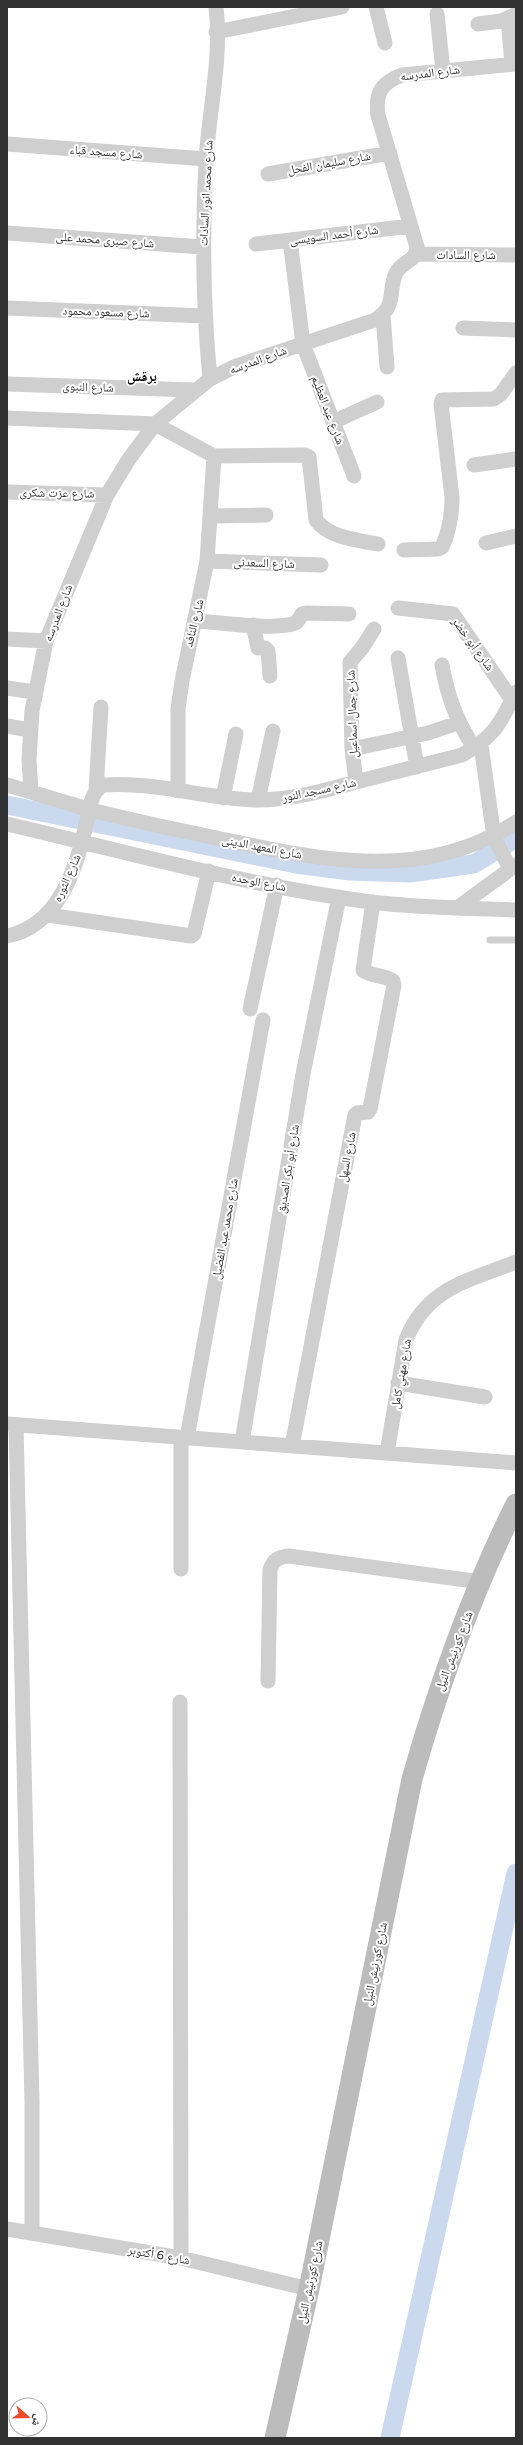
<svg xmlns="http://www.w3.org/2000/svg" width="523" height="2445" viewBox="0 0 523 2445" font-family="'Varela Round','Noto Naskh Arabic',sans-serif">
  <rect width="100%" height="100%" fill="#fff"/>
  <g fill="none" stroke-linecap="round" stroke-linejoin="round">
    <!-- canal -->
    <path stroke="#cbd9ef" stroke-width="19" d="M7,805L296,864L350,871L410,873L474,864L516,838
      M390,2438L516,1873"/>
    <!-- lane -->
    <path stroke="#cfcfcf" stroke-width="7" d="M490,940H516"/>
    <!-- street -->
    <path stroke="#cfcfcf" stroke-width="15" d="M376,7L385,43
      M437,14L443,71
      M508,18L512,64
      M478,24L501,21L515,15
      M216,32L342,7
      M7,144L206,159
      M268,174L390,153
      M7,233L202,247
      M290,240L303,344L354,476
      M256,244L411,226
      M416,254L516,255
      M7,308L204,316
      M383,315L387,367
      M463,328L516,330
      M210,379C203,306 202,234 206,161C209,110 222,58 216,7
      M7,384L194,390
      M7,418L155,424L214,456L305,455L309,457L316,520C329,538 357,540 378,544
      M333,422L377,402
      M474,465L516,459
      M7,492L107,495
      M212,516L266,515
      M486,543L516,536
      M404,550L438,549L442,547C449,532 452,513 452,497L441,404L442,400L494,399L501,394L516,373
      M207,561L321,565
      M398,608L453,614L512,700
      M196,621C219,622 275,631 295,623C299,622 299,617 302,614L306,613L349,614
      M253,625L258,648H265L268,651L270,676
      M7,639L46,641
      M398,658L417,767
      M442,665C448,698 456,719 474,748
      M7,688L34,692
      M7,726L30,730
      M481,745L494,837L510,869
      M352,749L428,733L458,723
      M356,782L352,749L350,662L362,648L374,629
      M7,785C35,793 63,802 91,810C134,821 178,830 221,839C321,860 425,883 516,822
      M96,790L101,707
      M31,791L29,760L32,711L46,641L107,495L129,459L155,424L210,379L236,366L375,320C398,305 387,293 396,273C402,261 416,262 417,247L378,115C375,93 381,83 402,75L516,64
      M178,791V709L182,681L207,561L214,456
      M223,798L236,734
      M258,800L273,731
      M7,824C127,852 248,886 371,902C419,908 468,908 516,910
      M457,908L516,865
      M48,915L191,936L194,934L209,871
      M7,936C58,926 76,870 86,825C90,810 89,794 103,785C155,781 206,799 257,800C291,800 323,791 356,782C391,773 427,764 462,755C494,737 500,724 516,692
      M250,1009L277,885
      M398,1383L485,1397
      M7,1424L516,1463
      M16,1425L32,2102V2233
      M187,1438L263,1020
      M242,1442L303,1074L339,897
      M292,1446L355,1115L357,1113L368,1112L370,1109L394,985L393,981C384,974 371,977 363,970L373,902
      M387,1453L406,1340C426,1288 468,1281 516,1262
      M181,1569V1437
      M268,1681L270,1570C273,1560 278,1557 289,1556L481,1582
      M180,1702L181,2258
      M7,2229L181,2258L309,2289"/>
    <!-- secondary -->
    <path stroke="#bcbcbc" stroke-width="21" d="M275,2438L309,2289L412,1779C439,1684 472,1592 516,1504"/>
  </g>
  <g text-anchor="middle" dominant-baseline="central" stroke-width="4" stroke-linejoin="round" paint-order="stroke">
    <!-- street labels -->
    <g font-size="12" fill="#323232" stroke="#fff">
      <text transform="translate(430 73) rotate(-7)">شارع المدرسه</text>
      <text transform="translate(106 152) rotate(4)">شارع مسجد قباء</text>
      <text transform="translate(329 163) rotate(-10)">شارع سليمان الفحل</text>
      <text transform="translate(206 193) rotate(-87)">شارع محمد انور السادات</text>
      <text transform="translate(334 235) rotate(-7)">شارع أحمد السويسى</text>
      <text transform="translate(105 240) rotate(4)">شارع صبرى محمد على</text>
      <text x="466" y="255">شارع السادات</text>
      <text transform="translate(106 312) rotate(2)">شارع مسعود محمود</text>
      <text transform="translate(258 360) rotate(-20)">شارع المدرسه</text>
      <text transform="translate(88 387) rotate(2)">شارع النبوى</text>
      <text transform="translate(328 410) rotate(69)">شارع عبد العظيم</text>
      <text transform="translate(57 493) rotate(1)">شارع عزت شكرى</text>
      <text transform="translate(264 563) rotate(2)">شارع السعدنى</text>
      <text transform="translate(58 613) rotate(-69)">شارع المدرسه</text>
      <text transform="translate(194 623) rotate(-76)">شارع النافد</text>
      <text transform="translate(473 644) rotate(54)">شارع أبو خضر</text>
      <text transform="translate(352 714) rotate(-92)">شارع جمال اسماعيل</text>
      <text transform="translate(319 790) rotate(-12)">شارع مسجد النور</text>
      <text transform="translate(262 847) rotate(11)">شارع المعهد الدينى</text>
      <text transform="translate(67 878) rotate(-66)">شارع الثوره</text>
      <text transform="translate(259 882) rotate(11)">شارع الوحده</text>
      <text transform="translate(347 1157) rotate(-79)">شارع السهل</text>
      <text transform="translate(288 1169) rotate(-81)">شارع أبو بكر الصديق</text>
      <text transform="translate(225 1229) rotate(-80)">شارع محمد عبد الفضيل</text>
      <text transform="translate(401 1374) rotate(-80)">شارع مهني كامل</text>
      <text transform="translate(454 1651) rotate(-69)">شارع كورنيش النيل</text>
      <text transform="translate(375 1964) rotate(-79)">شارع كورنيش النيل</text>
      <text transform="translate(159 2255) rotate(10)">شارع 6 أكتوبر</text>
      <text transform="translate(310 2282) rotate(-78)">شارع كورنيش النيل</text>
    </g>
    <!-- quarter labels -->
    <g font-size="14" font-weight="bold" fill="#000" stroke="#fff">
      <text x="142" y="376">برقش</text>
    </g>
  </g>
  <!-- border -->
  <rect width="523" height="2445" fill="none" stroke="#323232" stroke-width="16"/>
  <!-- north arrow -->
  <g transform="translate(28 2417) rotate(110)"><circle r="19" fill="#ffffff" stroke="#adadad"/>
  <path d="M0-3L7 15L0 10L-7 15Z" fill="#f14a2b"/>
  <text y="-6" font-size="11" font-weight="bold" text-anchor="middle" fill="#323232">ش</text>
  </g>
</svg>
